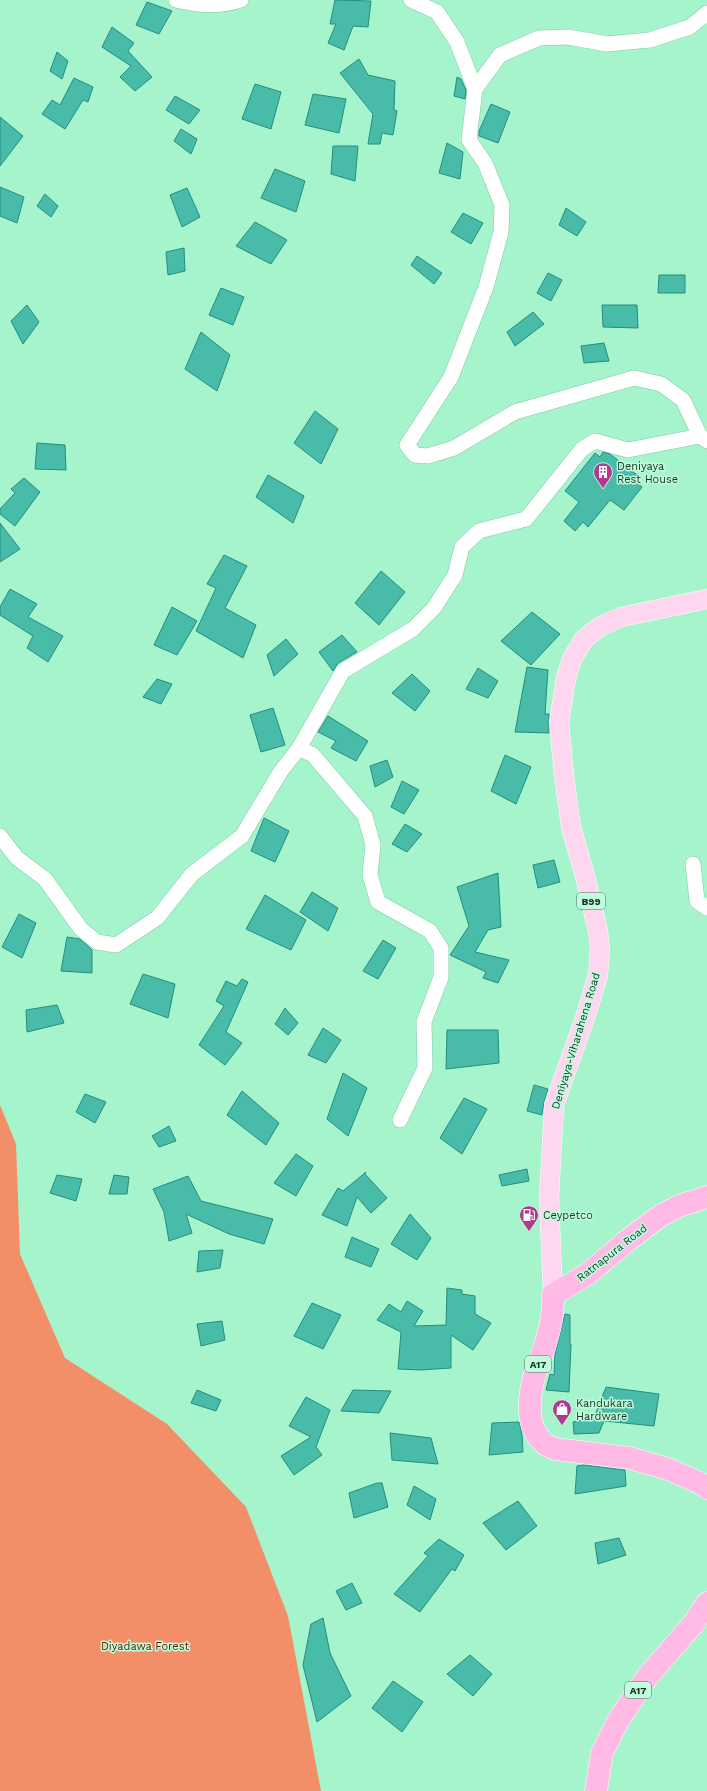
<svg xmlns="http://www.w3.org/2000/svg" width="707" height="1791" viewBox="0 0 707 1791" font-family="'Work Sans',sans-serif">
  <rect width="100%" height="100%" fill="#a5f4cb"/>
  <!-- forest -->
  <path fill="#f38f68" d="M0,1105L16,1144L20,1254L65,1358L167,1424L246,1507L288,1616L321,1791H0Z"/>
  <!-- building -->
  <path fill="#48bba9" stroke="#238e80" d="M335,0L371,1L368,27L353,26L344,50L328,43L336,24H330Z
    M147,2L172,11L159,34L136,25Z
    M112,27L134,43L128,51L152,77L135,91L120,77L131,66L102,47Z
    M57,52L68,61L62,79L50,71Z
    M359,59L368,75L395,81L394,110L397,111L393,135L382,133L380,144H368L373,114L340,73Z
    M457,77L461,79L466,90L465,99L454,96Z
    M74,78L93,87L88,102L83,100L65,129L42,114L52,100L60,105Z
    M255,84L281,92L271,129L242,119Z
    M313,94L346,99L339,133L305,125Z
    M175,96L200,110L189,124L166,110Z
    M491,104L510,112L498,143L479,136V131Z
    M0,117L23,136L0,166Z
    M181,129L197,139L191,154L174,141Z
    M447,143L463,152L460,179L439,173Z
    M333,146H358L355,181L331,174Z
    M275,169L305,181L296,212L261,198Z
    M0,187L24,197L17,223L0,216Z
    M187,188L200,217L182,227L170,195Z
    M45,194L58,206L51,217L37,206Z
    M566,208L586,222L577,236L559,225Z
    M463,213L483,223L471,244L451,232Z
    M255,222L287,240L271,264L236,246Z
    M184,248L185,271L168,275L166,252Z
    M417,256L442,273L434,284L411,265Z
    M548,273L562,280L551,301L537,293Z
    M659,275H685V293H658Z
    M221,288L244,297L233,325L209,315Z
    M27,305L39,322L23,344L11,321Z
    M602,305H637L638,328L603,327Z
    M533,312L544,324L515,346L507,332Z
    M201,332L230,355L217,391L185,369Z
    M604,343L609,361L584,363L581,346Z
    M315,411L338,429L321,464L294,443Z
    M37,443L65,445L66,470L35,469Z
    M603,452L610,454L637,475L633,480L642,487L624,510L610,500L588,527L583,522L575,531L564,521L579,502L565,491L595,453L600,457Z
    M268,475L304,496L293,523L256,497Z
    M24,478L40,492L15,526L0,514V509L15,493L11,489Z
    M0,523L20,549L0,562Z
    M224,555L247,566L225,608L256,625L243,658L196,631L216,588L207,584Z
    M381,571L405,592L379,625L355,603Z
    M10,589L37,604L28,617L63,636L48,662L27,648L33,636L0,615V607Z
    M172,607L197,621L177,655L154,645Z
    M532,612L560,634L531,665L501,641Z
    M342,635L357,652L338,663L333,671L319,652Z
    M286,639L298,654L274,676L267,655Z
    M527,667L548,670L545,714H549V733L515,732Z
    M478,668L498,681L488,698L466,689Z
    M412,674L430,691L415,711L392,693Z
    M157,679L172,684L161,704L143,697Z
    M273,708L285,745L261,752L250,715Z
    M328,716L368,741L356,761L331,748L336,741L318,732Z
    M505,755L531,767L516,804L491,791Z
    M387,760L393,777L375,787L370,766Z
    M402,781L419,790L404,814L391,807Z
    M264,818L289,831L275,862L251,851Z
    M405,824L422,834L407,852L392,844Z
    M554,860L560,882L538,888L533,865Z
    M498,873L501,927L488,930L475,952L509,960L498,983L483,978L486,972L450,955L469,926L457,887Z
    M312,892L338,908L328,931L300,912Z
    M265,895L306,920L291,950L246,929Z
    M19,914L36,923L22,958L2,947Z
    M67,937L80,939L92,950V973L61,971Z
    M383,940L396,948L378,979L363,971Z
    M143,974L175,984L168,1018L130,1004Z
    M242,979L248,982L226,1032L242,1043L225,1065L199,1045L224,1006L216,1001L226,981L237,986Z
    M57,1005L64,1023L27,1032L26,1010Z
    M285,1008L298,1023L288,1035L275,1024Z
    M323,1028L341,1040L326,1063L308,1055Z
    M447,1030H498L499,1063L446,1069Z
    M343,1073L367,1088L348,1136L327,1119Z
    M534,1085L548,1089L544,1102L542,1115L527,1111Z
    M242,1091L279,1123L266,1145L227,1115Z
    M85,1094L106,1102L95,1123L76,1112Z
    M464,1098L487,1109L462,1154L440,1138Z
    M169,1126L176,1141L159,1147L152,1136Z
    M296,1154L313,1166L296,1196L274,1183Z
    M527,1169L529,1181L502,1186L499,1175Z
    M366,1172L365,1174L387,1198L371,1213L357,1197L347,1226L322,1215L338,1188L343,1191Z
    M57,1175L82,1179L76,1201L50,1193Z
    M114,1175L129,1177L127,1194H109Z
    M188,1176L201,1201L273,1219L264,1244L229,1234L186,1214L192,1233L169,1241L164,1212L153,1189Z
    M410,1214L431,1238L417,1260L391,1244Z
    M352,1237L379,1249L371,1267L345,1257Z
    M223,1250L220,1268L197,1272L199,1251Z
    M447,1288L462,1290V1294L475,1296V1314L491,1323L473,1350L451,1335V1368L421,1370L398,1369L401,1332L377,1320L389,1304L401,1312L407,1301L423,1311L414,1326L446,1325Z
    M312,1303L341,1315L323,1349L294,1336Z
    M565,1314L570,1315V1344H571L569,1392L546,1390L550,1374L554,1375L555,1354Z
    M222,1321L225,1340L201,1346L197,1324Z
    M606,1387L659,1394L654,1426L604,1421L599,1433L574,1434L573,1422L594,1418Z
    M197,1390L221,1400L216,1411L191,1403Z
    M353,1390L391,1391L379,1413L341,1411Z
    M306,1397L330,1410L316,1447L322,1455L294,1475L281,1456L311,1437L289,1426Z
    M519,1422L522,1434L523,1452L489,1455L492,1423Z
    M390,1433L431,1438L438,1464L392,1460Z
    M584,1465L625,1470L626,1486L575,1494L577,1466Z
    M377,1483H382L388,1507L354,1518L349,1493Z
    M414,1486L436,1499L430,1520L407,1505Z
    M518,1501L537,1526L506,1550L483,1523Z
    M619,1538L626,1555L598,1564L595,1543Z
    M439,1539L464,1555L455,1571L452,1569L420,1612L394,1594L428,1556L424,1553Z
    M352,1583L362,1603L346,1610L336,1591Z
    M323,1618L330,1653L351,1696L317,1722L303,1665L311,1624Z
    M470,1655L492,1674L473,1696L447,1674Z
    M393,1681L423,1702L402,1732L372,1708Z"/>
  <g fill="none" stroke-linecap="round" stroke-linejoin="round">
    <defs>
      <path id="minor" d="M176,0C196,5 221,7 241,0
        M411,0L437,12L457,42L475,89
        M707,13L690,27L650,40L607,44L568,37L539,38L500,55L475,89L469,140L485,163L502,205L501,232L486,287L451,377L407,445L415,455L428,456L454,448L515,412L634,378L661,384L683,400L700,436L707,441
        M299,748L313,755L365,816L373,845L370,875L378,902L430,931L441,948V977L424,1022L425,1068L400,1120
        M0,836L17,858L45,879L81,929L97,942L116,945L157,918L192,874L242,836L281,771L299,748L343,671L413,629L434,608L455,575L462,547L479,531L526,519L582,449L595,441L628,450L700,436
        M693,864L697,901L707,908"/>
      <path id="major" d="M553,1295L549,1198L554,1105L585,1018L598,975L600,949L598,931L585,876L571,827L564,776L559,722L566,678L572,659L584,639L601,626L621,617L707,599"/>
      <path id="highway" d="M707,1197L679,1206L660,1216L628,1240L589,1273L553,1295C554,1313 550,1328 545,1345C543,1354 538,1362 536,1371C529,1392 524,1427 544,1443C547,1446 551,1447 555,1449L630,1458L668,1469L700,1483L707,1488
        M596,1791L602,1753L618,1721L647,1677L694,1623L707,1603"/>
    </defs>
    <!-- minor casing -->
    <use href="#minor" stroke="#7dcba4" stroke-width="16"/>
    <!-- major casing -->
    <use href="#major" stroke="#fff" stroke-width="20"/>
    <!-- highway casing -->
    <use href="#highway" stroke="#fff" stroke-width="23"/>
    <!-- minor -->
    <use href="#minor" stroke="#fff" stroke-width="15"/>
    <!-- major -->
    <use href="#major" stroke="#ffd6f0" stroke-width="19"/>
    <!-- highway -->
    <use href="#highway" stroke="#ffbbe6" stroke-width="22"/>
  </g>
  <!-- icons -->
  <defs>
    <symbol id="building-pin" viewBox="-11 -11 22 30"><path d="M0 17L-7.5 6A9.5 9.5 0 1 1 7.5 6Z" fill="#b1398f" stroke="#bffddc"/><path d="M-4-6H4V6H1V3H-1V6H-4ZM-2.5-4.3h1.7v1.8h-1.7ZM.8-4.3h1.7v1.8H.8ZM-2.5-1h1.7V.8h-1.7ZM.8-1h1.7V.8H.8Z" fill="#fff"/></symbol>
    <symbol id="fuel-pin" viewBox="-11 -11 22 30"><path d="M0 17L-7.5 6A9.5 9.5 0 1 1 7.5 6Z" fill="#b1398f" stroke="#bffddc"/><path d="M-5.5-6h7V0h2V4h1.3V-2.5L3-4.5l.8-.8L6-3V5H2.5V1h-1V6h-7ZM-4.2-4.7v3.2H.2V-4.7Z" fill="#fff"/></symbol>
    <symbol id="shop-pin" viewBox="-11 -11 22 30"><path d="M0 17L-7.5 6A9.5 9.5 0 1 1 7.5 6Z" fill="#b1398f" stroke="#bffddc"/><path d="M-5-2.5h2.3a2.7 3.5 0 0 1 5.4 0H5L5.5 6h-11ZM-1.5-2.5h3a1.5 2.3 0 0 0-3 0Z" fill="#fff"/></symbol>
  </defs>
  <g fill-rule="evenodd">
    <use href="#building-pin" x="592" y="461" width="22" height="30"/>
    <use href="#fuel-pin" x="518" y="1204" width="22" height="30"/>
    <use href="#shop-pin" x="551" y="1398" width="22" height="30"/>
  </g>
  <g text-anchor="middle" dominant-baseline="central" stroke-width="3" stroke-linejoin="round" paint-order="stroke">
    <!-- shield labels -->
    <g fill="#bffddc" stroke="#48725d" stroke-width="1">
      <rect x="577" y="893" width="28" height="16" rx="3"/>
      <rect x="525" y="1356" width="26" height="16" rx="3"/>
      <rect x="625" y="1682" width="26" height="16" rx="3"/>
    </g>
    <g font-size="10" font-weight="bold" fill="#153627">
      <text x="591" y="901">B99</text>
      <text x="538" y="1364">A17</text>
      <text x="638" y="1690">A17</text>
    </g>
    <!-- poi labels -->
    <g font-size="11" fill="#153627" stroke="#bffddc" text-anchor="start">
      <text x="617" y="466">Deniyaya<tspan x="617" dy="13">Rest House</tspan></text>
      <text x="543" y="1215">Ceypetco</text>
      <text x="576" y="1403">Kandukara<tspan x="576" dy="13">Hardware</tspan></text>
    </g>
    <!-- street labels -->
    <g font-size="11" fill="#153627" stroke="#bffddc">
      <text transform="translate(576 1041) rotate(-73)">Deniyaya-Viharahena Road</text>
      <text transform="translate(612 1253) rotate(-38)">Ratnapura Road</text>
    </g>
    <!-- park labels -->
    <g font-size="11" fill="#5e2004" stroke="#bffddc">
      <text x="145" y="1646">Diyadawa Forest</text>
    </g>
  </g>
</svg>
